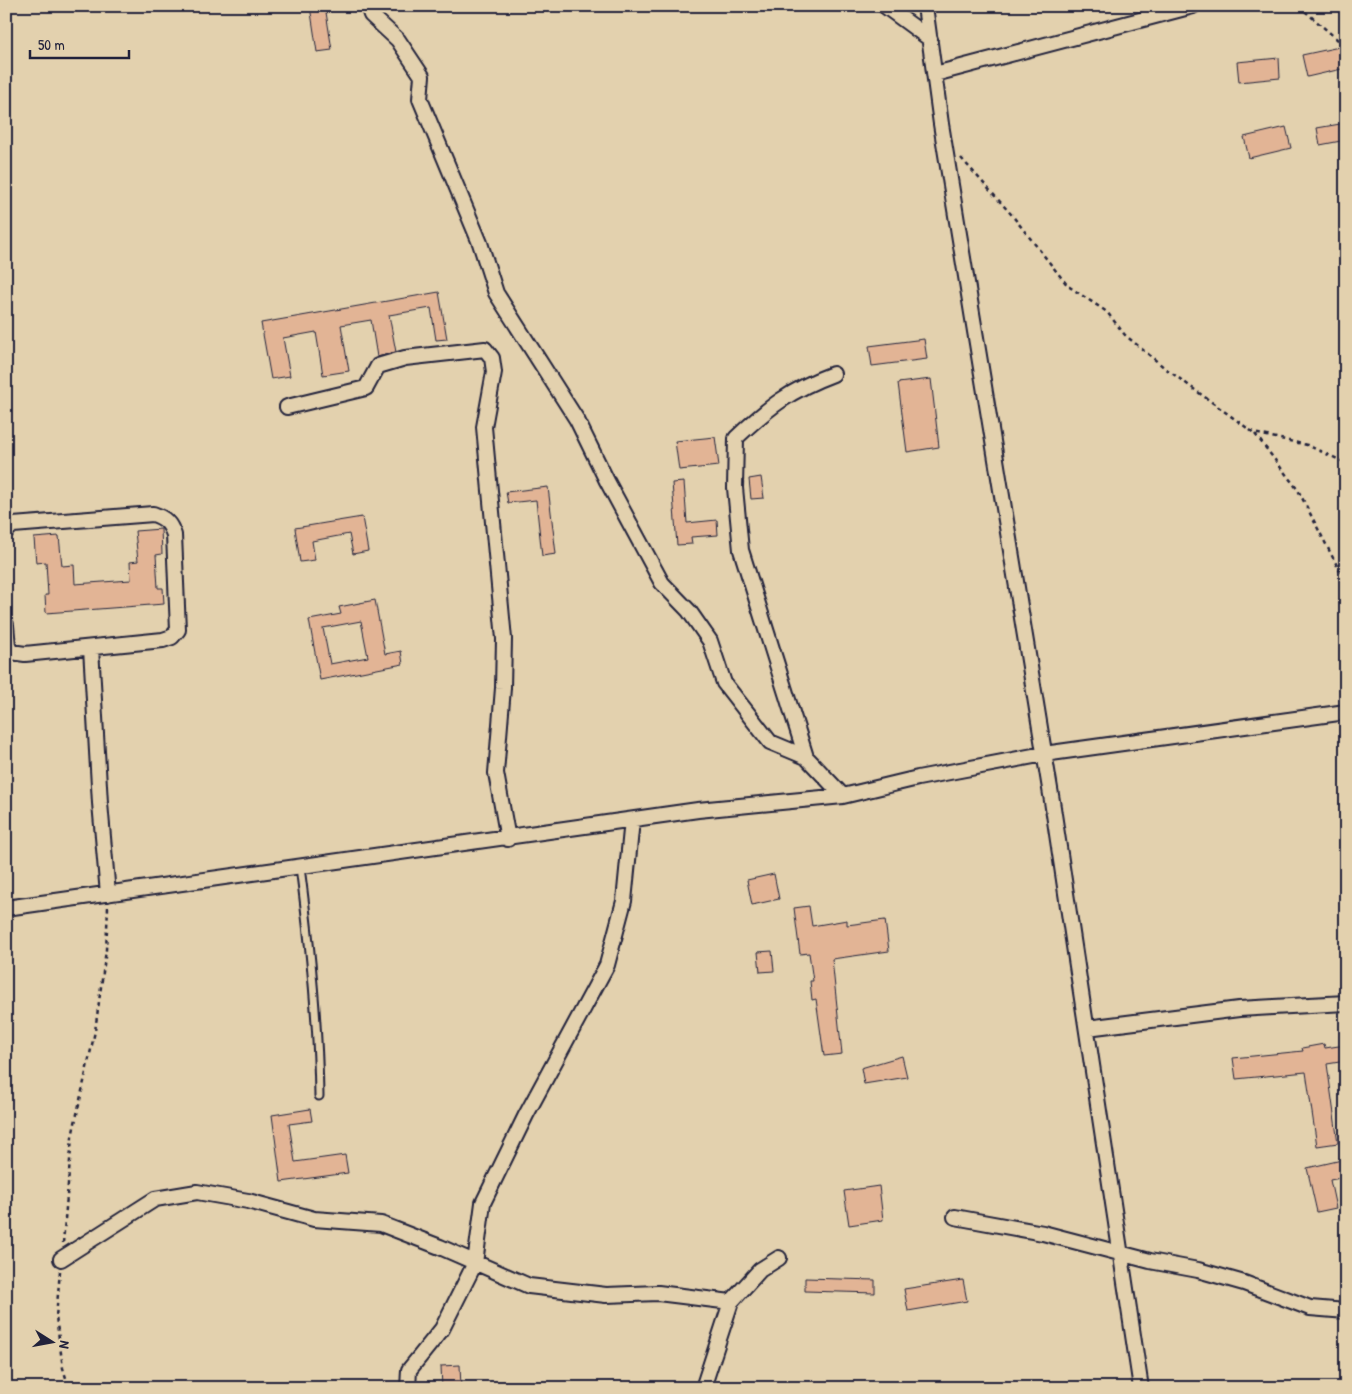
<svg xmlns="http://www.w3.org/2000/svg" width="1352" height="1394" viewBox="0 0 1352 1394" font-family="'Patrick Hand',sans-serif">
  <rect width="100%" height="100%" fill="#e3d1ae"/>
  <filter id="ink" filterUnits="userSpaceOnUse"><feTurbulence type="fractalNoise" baseFrequency=".02" numOctaves="2"/><feDisplacementMap in="SourceGraphic" scale="10" xChannelSelector="R" yChannelSelector="G"/><feConvolveMatrix kernelMatrix="1 2 1 2 8 2 1 2 1" color-interpolation-filters="sRGB"/></filter>
  <g filter="url(#ink)">
    <!-- building -->
    <path fill="#e2b495" stroke="#22223b" fill-rule="evenodd" d="M310,6H325L332,50L317,52Z
      M1344,46L1346,68L1307,77L1302,55Z
      M1279,58L1280,78L1239,82L1237,62Z
      M1346,123V140L1320,145L1317,128Z
      M1286,127L1291,148L1249,158L1244,137Z
      M439,292L447,339L436,340L431,308L389,315L396,352L377,357L371,320L341,325L349,371L323,375L316,332L283,338L290,376L271,379L261,323Z
      M924,339L927,359L872,366L869,346Z
      M931,379L939,447L907,452L898,383Z
      M715,437L719,466L679,470L675,441Z
      M761,477L764,498L751,499L749,479Z
      M684,482L687,523L717,520L718,535L691,537L692,544L677,545L672,483Z
      M548,487L556,554L542,556L536,500L508,503L506,492Z
      M362,517L368,551L353,554L349,534L312,541L315,560L300,562L295,528Z
      M161,529L162,554L156,555L158,588H163L164,604L46,613L45,595H48L46,562L36,563L34,538L59,536L62,566L74,565L75,584L131,580L130,562L138,561L135,531Z
      M375,600L385,654L401,651L403,664L320,680L309,620L341,614L339,607ZM361,621L368,657L330,664L323,628Z
      M774,874L779,899L752,905L747,880Z
      M809,906L812,926L847,920V925L885,920L889,951L832,959L842,1054L824,1056L816,999L812,1000L810,981H813L809,953L800,954L794,908Z
      M772,951L774,971L760,972L758,952Z
      M1324,1044L1325,1048L1346,1045V1061L1327,1064L1338,1143L1317,1146L1306,1072L1236,1079L1233,1058L1303,1051L1302,1048Z
      M902,1056L907,1077L864,1084L861,1068Z
      M310,1109L312,1121L289,1124L295,1162L345,1155L348,1173L281,1182L272,1115Z
      M1346,1159V1177L1330,1180L1336,1208L1317,1212L1307,1168Z
      M879,1186L883,1220L849,1225L844,1191Z
      M805,1278L875,1280V1293L805,1291Z
      M963,1280L967,1301L908,1311L904,1289Z
      M460,1365L461,1388H442L441,1366Z"/>
    <g fill="none" stroke-linecap="round" stroke-linejoin="round">
      <defs>
        <path id="service" d="M300,867C310,943 318,1019 319,1096"/>
        <path id="minor" d="M368,6L371,15L398,40L422,76L420,99L480,243L496,293L577,420L607,481L662,583L689,611L710,641L724,683L770,742L806,757L843,796
          M885,6L930,39
          M925,6L941,124L1052,801L1141,1388
          M935,74L1193,6
          M287,407L366,388L378,366L405,358L485,349L492,358L494,372L484,427L504,639L503,688L496,773L508,839
          M6,531L13,525L153,514C165,518 170,523 174,535L178,630L172,637L163,640L25,654L11,652L8,646L6,625
          M91,648L100,803L108,894
          M806,757L741,550L735,488L736,438C769,407 790,390 833,374
          M6,908L698,810L843,796L918,778L1044,754L1346,712
          M1087,1028L1239,1009L1346,1003
          M955,1217L1043,1233L1150,1261L1198,1270L1244,1283L1310,1308L1346,1311
          M61,1259L155,1199L197,1192L248,1201L314,1219L381,1224L440,1247L529,1286L606,1295L658,1293L731,1302
          M408,1388L409,1370L442,1329L475,1263L483,1203L526,1115L607,965L624,901L632,820
          M703,1388L731,1302L760,1270L779,1258"/>
      </defs>
      <!-- service casing -->
      <use href="#service" stroke="#22223b" stroke-width="11"/>
      <!-- minor casing -->
      <use href="#minor" stroke="#22223b" stroke-width="18"/>
      <!-- path -->
      <path stroke="#22223b" stroke-width="2.5" stroke-dasharray="4 4" stroke-linecap="butt" d="M1299,6L1346,47
        M961,158L1011,214L1068,286L1107,312L1125,335L1165,368L1254,433L1307,445L1346,463
        M1255,434L1298,490L1346,583
        M63,1243L72,1137L95,1031L106,950L108,907
        M60,1271L56,1317L63,1368L69,1388"/>
      <!-- service -->
      <use href="#service" stroke="#e3d1ae" stroke-width="7"/>
      <!-- minor -->
      <use href="#minor" stroke="#e3d1ae" stroke-width="14"/>
    </g>
  </g>
  <!-- margin -->
  <rect width="1352" height="1394" fill="none" stroke="#e3d1ae" stroke-width="25"/>
  <rect x="12" y="12" width="1327" height="1369" fill="none" stroke="#22223b" stroke-width="2" filter="url(#ink)"/>
  <!-- north arrow -->
  <g transform="translate(52 1342) rotate(101)" stroke="#e3d1ae" stroke-width="4" paint-order="stroke">
  <path d="M0-4L9 19L0 12L-9 19Z" fill="#22223b"/>
  <text y="-8" font-size="14" font-weight="bold" text-anchor="middle" fill="#22223b">N</text>
  </g>
  <!-- scale -->
  <path d="M30 50v8h99v-8" fill="none" stroke="#22223b" stroke-width="2.5"/>
  <text x="38" y="50" font-size="15" fill="#22223b" stroke="#e3d1ae" stroke-width="4" paint-order="stroke">50 m</text>
</svg>
